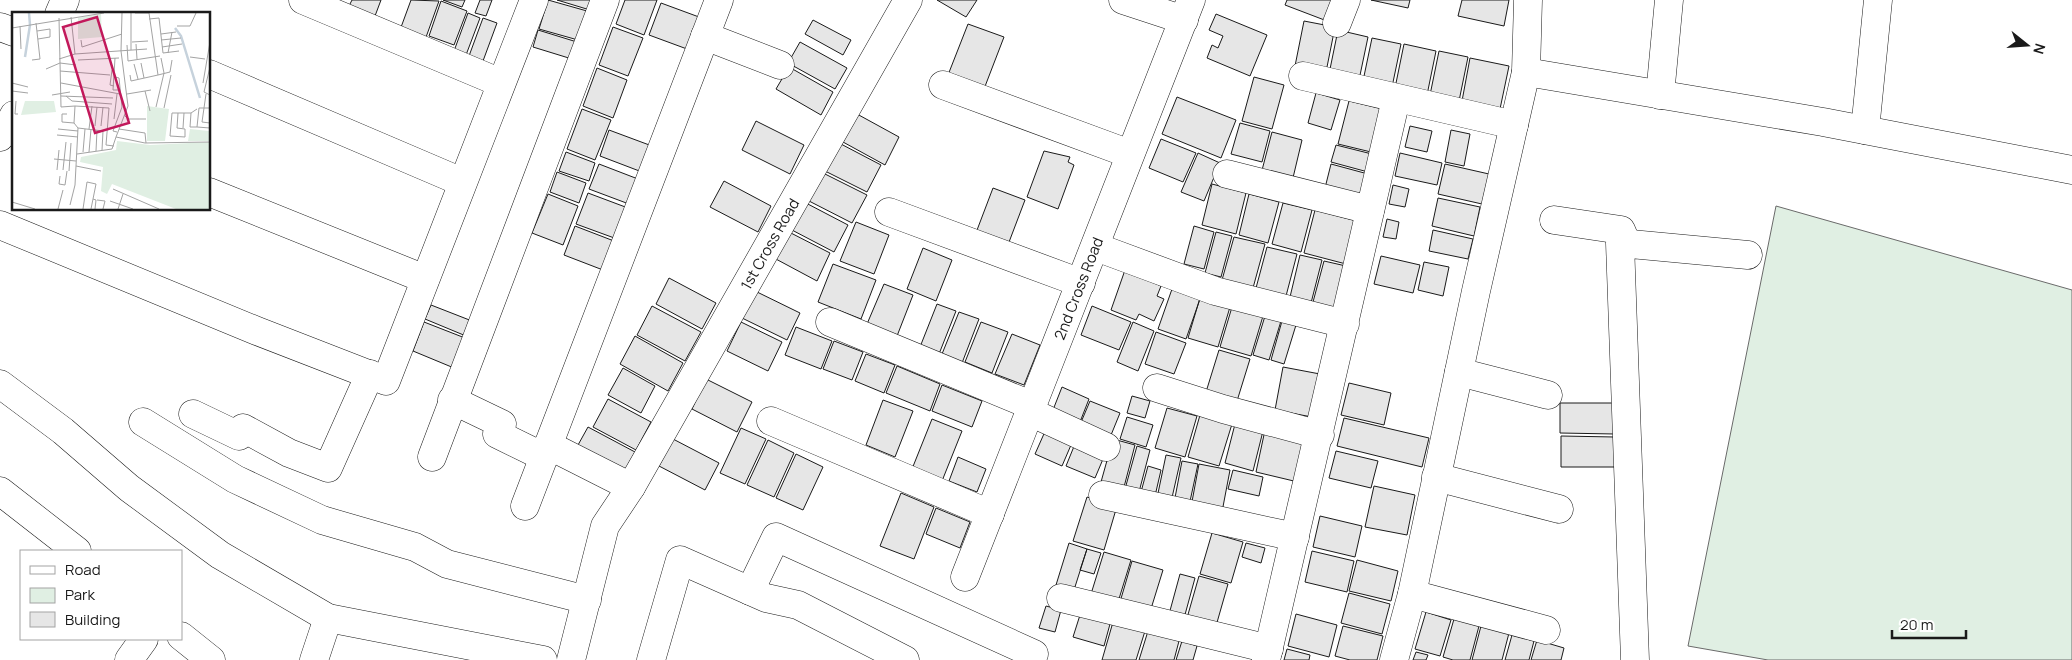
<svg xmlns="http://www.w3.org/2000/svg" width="2072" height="660" viewBox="0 0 2072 660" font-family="Manrope,sans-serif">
  <rect width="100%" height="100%" fill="#fff"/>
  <!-- green -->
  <path fill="#e0efe3" stroke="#6a6a6a" d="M1776,206L2072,290V660H1768L1688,646Z"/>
  <!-- building -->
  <path fill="#e6e6e6" stroke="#1a1a1a" d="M352,0H381L375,16L349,6Z
    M411,0L439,1L425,40L400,30Z
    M443,0H465L462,7Z
    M480,0H492L486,16L475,13Z
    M548,0L587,11L578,40L539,29Z
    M557,0H593L590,10Z
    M625,0H657L644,35L616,24Z
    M937,0H977L966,17Z
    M1287,0H1335L1327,21L1285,5Z
    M1371,0H1410L1408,8Z
    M1462,0H1509L1504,26L1458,16Z
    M441,1L467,11L454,45L429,36Z
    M661,3L699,17L687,49L649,35Z
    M468,13L480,18L466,55L454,51Z
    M1216,14L1267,35L1250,76L1207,58L1212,45L1218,48L1223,36L1209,30Z
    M483,18L497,23L483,61L469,56Z
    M813,20L851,40L843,55L805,34Z
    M1304,21L1335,27L1326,72L1295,66Z
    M968,24L1004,37L984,89L948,75Z
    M613,27L643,38L628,76L599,65Z
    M538,30L577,42L572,59L533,47Z
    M1338,30L1368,37L1359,80L1329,74Z
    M1372,38L1401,44L1392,87L1363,81Z
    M800,42L847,68L835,89L788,63Z
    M1404,44L1436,51L1427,95L1395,88Z
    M1439,51L1468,57L1459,101L1430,95Z
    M1470,58L1509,66L1500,109L1462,101Z
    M789,67L833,92L821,115L776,89Z
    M597,68L627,80L613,118L583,106Z
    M1254,77L1284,85L1272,129L1242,121Z
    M1316,93L1340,100L1331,130L1308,123Z
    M1177,97L1236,120L1221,158L1162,134Z
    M1349,101L1382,109L1371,152L1338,144Z
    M582,109L611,120L595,160L567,149Z
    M857,114L899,137L885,165L843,142Z
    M756,121L804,145L790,174L742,150Z
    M1240,123L1270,131L1262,162L1231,154Z
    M1410,126L1432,131L1427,152L1405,147Z
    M609,130L652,146L642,172L600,156Z
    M1451,130L1470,134L1464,166L1445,162Z
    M1272,132L1302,140L1292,182L1261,174Z
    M1161,139L1196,153L1183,182L1149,168Z
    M839,143L881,165L867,192L825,171Z
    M1336,145L1372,154L1368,172L1331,162Z
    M1044,151L1070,157L1068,162L1074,165L1058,209L1027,197Z
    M566,152L595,163L589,181L559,171Z
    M1198,153L1220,163L1204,201L1181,192Z
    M1400,153L1442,163L1437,185L1395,176Z
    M599,164L638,179L629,204L589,189Z
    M1331,164L1368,174L1361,201L1324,192Z
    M1445,164L1489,174L1482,204L1438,194Z
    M557,172L586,183L579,203L550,192Z
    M823,173L867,195L852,223L809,201Z
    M724,181L771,206L758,232L710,207Z
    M1212,184L1246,193L1236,234L1202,225Z
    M1393,185L1409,189L1405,207L1389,204Z
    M993,188L1025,200L1006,250L974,238Z
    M588,193L628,208L617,239L576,224Z
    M548,194L578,206L563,245L532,233Z
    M1249,194L1279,202L1268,243L1239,235Z
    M1438,198L1480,207L1474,236L1432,226Z
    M804,202L848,225L834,252L790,229Z
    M1283,203L1312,210L1301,252L1272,244Z
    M1315,210L1357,221L1346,264L1304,253Z
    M1387,219L1399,222L1396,239L1383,237Z
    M856,222L889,235L874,274L840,261Z
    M575,226L614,241L603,270L564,255Z
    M1194,226L1214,232L1204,269L1184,264Z
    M1433,230L1473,239L1468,259L1429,251Z
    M787,231L830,253L817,281L774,258Z
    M1216,232L1232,236L1221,277L1205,273Z
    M1234,237L1265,244L1253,288L1222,280Z
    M1267,247L1297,254L1286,296L1256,288Z
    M923,248L952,260L936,301L907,289Z
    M1300,255L1322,260L1311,303L1290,297Z
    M1381,256L1420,265L1413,293L1374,284Z
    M1324,261L1346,266L1336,308L1313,302Z
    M1424,262L1449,267L1443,296L1418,290Z
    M833,264L876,280L861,319L818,302Z
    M1125,270L1161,286L1157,296L1164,299L1154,321L1139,314L1136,320L1111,310Z
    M669,278L716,303L702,329L656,304Z
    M884,284L913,295L897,336L867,324Z
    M1172,289L1200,299L1186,339L1158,329Z
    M755,291L800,313L787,340L742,318Z
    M1200,298L1230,307L1218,347L1188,338Z
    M937,304L956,311L939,354L920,347Z
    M431,305L472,321L466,336L425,319Z
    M652,306L701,332L685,361L637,335Z
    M1092,306L1131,322L1119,350L1081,335Z
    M1232,307L1263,316L1251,356L1220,347Z
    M959,312L979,319L962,363L942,354Z
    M1265,316L1281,321L1269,360L1253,355Z
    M1282,321L1296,325L1284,364L1271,360Z
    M424,322L465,338L454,368L413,351Z
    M741,322L782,342L768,371L727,351Z
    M981,322L1008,332L992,373L965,362Z
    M1133,322L1154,331L1138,371L1117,362Z
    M796,327L832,341L821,369L785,355Z
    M1156,332L1186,343L1174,374L1145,364Z
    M1012,334L1040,345L1024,385L995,374Z
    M635,336L683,363L668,391L620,364Z
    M834,341L863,352L852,380L823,369Z
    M1219,350L1250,359L1237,401L1206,392Z
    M866,354L895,365L884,393L855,381Z
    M897,366L940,384L930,411L886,393Z
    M1283,367L1320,374L1312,417L1275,410Z
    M623,368L655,386L641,413L608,395Z
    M706,379L752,402L737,432L692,409Z
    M1349,383L1391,393L1384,425L1341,415Z
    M942,385L982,401L972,427L932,411Z
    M1062,387L1089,399L1078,427L1051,415Z
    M1132,396L1150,401L1145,418L1127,413Z
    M608,399L651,422L636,450L593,427Z
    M883,400L913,411L895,457L866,445Z
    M1090,401L1120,413L1109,440L1079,427Z
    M1560,403H1615V434L1560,433Z
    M1167,408L1197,416L1185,457L1155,448Z
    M1200,415L1232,424L1219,466L1188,457Z
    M1127,417L1153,425L1146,447L1120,439Z
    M1344,418L1429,438L1422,467L1337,446Z
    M932,419L962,431L942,481L912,469Z
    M1235,424L1263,431L1253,471L1225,463Z
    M588,427L635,452L620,479L573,454Z
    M1047,427L1074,438L1062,466L1035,454Z
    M741,428L766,439L745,484L720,473Z
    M1265,430L1308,440L1298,482L1256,472Z
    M1561,436L1615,437V467H1561Z
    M673,439L719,463L705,490L659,466Z
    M1077,439L1106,452L1095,478L1066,466Z
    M1113,439L1135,445L1124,487L1101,482Z
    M768,440L794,453L774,497L747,485Z
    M1137,446L1150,450L1139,492L1125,489Z
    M1336,451L1378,461L1371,488L1329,478Z
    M796,454L823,467L803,510L776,498Z
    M1166,455L1181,458L1171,502L1157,498Z
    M958,457L986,469L977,492L949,481Z
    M1182,461L1198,464L1189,506L1174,503Z
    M1199,464L1230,470L1222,512L1191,507Z
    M1148,466L1161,470L1155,496L1141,492Z
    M1233,470L1263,477L1259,496L1228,489Z
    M1374,486L1415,495L1407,535L1365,527Z
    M901,493L934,507L914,559L880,546Z
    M1087,497L1117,506L1104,550L1073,541Z
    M936,508L970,522L960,548L926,534Z
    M1320,516L1362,526L1355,557L1313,547Z
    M1212,533L1243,542L1231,583L1200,574Z
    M1069,543L1087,549L1074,590L1056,585Z
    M1246,543L1265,548L1261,563L1242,557Z
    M1087,549L1101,553L1094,574L1080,570Z
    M1312,551L1354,561L1347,592L1305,582Z
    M1104,552L1131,560L1118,602L1091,594Z
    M1357,560L1398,571L1391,601L1349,591Z
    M1132,561L1163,570L1150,612L1120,602Z
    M1180,574L1195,578L1183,622L1168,618Z
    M1199,576L1228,584L1216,626L1187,618Z
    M1349,593L1390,604L1382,634L1341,623Z
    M1046,606L1061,610L1055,632L1039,628Z
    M1426,612L1451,620L1440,656L1415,649Z
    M1296,614L1337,625L1329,657L1288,646Z
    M1080,615L1110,624L1104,646L1073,637Z
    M1454,619L1479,626L1470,660H1453L1443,657Z
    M1113,622L1145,631L1136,660H1102Z
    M1343,626L1383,636L1377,660H1350L1335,656Z
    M1481,626L1509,633L1502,660H1472Z
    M1148,631L1179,641L1174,660H1139Z
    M1512,635L1534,641L1529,660H1505Z
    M1537,640L1564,648L1561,660H1531Z
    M1182,641L1197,646L1193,660H1176Z
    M1287,649L1310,655L1309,660H1284Z
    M1416,652L1428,655L1426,660H1413Z"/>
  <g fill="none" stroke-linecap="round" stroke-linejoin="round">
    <defs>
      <g id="minor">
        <path d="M303,0L501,83"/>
        <path d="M1123,0L1184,20"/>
        <path d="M59,14L65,0"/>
        <path d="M1337,23L1346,0"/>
        <path d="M0,27L14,32"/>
        <path d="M705,36L780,65"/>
        <path d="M1526,72L1823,122L2072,170"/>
        <path d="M209,74L462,182"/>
        <path d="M1303,76L1514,125"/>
        <path d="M943,85L1130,154"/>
        <path d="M1660,95L1669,0"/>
        <path d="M1865,130L1878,0"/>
        <path d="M0,137L6,130L14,115"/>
        <path d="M1227,174L1370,210"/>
        <path d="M209,192L425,279"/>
        <path d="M889,212L1081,283"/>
        <path d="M1554,220L1621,230L1624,237"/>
        <path d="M0,225L257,331L386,381L534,0"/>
        <path d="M1096,247L1215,291L1345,324"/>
        <path d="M830,322L1033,406"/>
        <path d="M1459,372L1548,395"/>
        <path d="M0,384L63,431L129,488L220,555L328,618L543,660"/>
        <path d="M1157,388L1223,409L1320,435"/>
        <path d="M452,400L502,424L497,434L544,457"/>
        <path d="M1030,412L1106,447"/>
        <path d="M193,414L239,436L243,428L289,453L328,468L370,374"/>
        <path d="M771,421L990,514"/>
        <path d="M143,422L235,479L322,520L415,547L447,564L587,600"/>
        <path d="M548,445L631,487"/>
        <path d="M432,457L605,0"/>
        <path d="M1436,477L1559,509"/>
        <path d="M0,491L77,551"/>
        <path d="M1103,495L1295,537"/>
        <path d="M525,506L719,0"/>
        <path id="s1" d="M965,577L1191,0"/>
        <path d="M750,591L776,537L1034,654"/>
        <path d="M1412,594L1546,630"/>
        <path d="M1061,598L1269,649"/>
        <path d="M181,636L211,660"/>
        <path d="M129,660L144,639"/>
        <path d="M314,660L328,618"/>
        <path id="s2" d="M571,660L605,526L631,487L908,0"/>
        <path d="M651,660L680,560L766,598L798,605L905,660"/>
        <path d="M1266,660L1396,99"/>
        <path d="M1394,660L1412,594L1476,291L1526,72L1528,0"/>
        <path d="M1635,660L1620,243L1748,255"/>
      </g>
    </defs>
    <!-- minor casing -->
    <use href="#minor" stroke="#1a1a1a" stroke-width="29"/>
    <!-- minor -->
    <use href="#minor" stroke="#fff" stroke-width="28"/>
  </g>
  <g text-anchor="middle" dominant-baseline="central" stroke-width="4" stroke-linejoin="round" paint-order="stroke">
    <!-- street labels -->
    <g font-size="15" fill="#1a1a1a" stroke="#fff">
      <text stroke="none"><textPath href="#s2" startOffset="465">1st Cross Road</textPath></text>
      <text stroke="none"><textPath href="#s1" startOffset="310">2nd Cross Road</textPath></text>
    </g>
  </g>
  <!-- overview -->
  <g transform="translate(12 12)">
    <rect width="198" height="198" fill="#fff"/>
    <path d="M89,2L90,25L66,27V6ZM13,89H42L44,100L9,103ZM135,94L157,97L153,129H135ZM178,117L197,119V129H176ZM105,129L138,133L197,130V197H164L100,172L95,182L89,179L91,155L68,150L69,145L104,138Z" fill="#e0efe3"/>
    <path fill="none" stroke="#c6d2dc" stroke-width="2.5" d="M163,16L169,24L188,86M13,45L18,13L17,1"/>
    <path fill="none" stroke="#a3a3a3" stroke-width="1" d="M110,1L109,39L116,94L104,125L133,131L198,130M119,1V38M123,1H137L146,63L158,60L160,48M59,5L63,42M47,6L49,95L63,94L62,111L66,116L63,173L58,193M137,7L147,6L151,41L167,39M8,14L9,37M165,14H178L184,1M0,16L92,1M25,19L38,17V25L26,27M149,22L164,20M69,28L70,35L110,22M149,28L169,26M120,30L136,29M124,32L125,47M115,33L116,49L148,44M150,35L170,32M156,41L160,20M178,45L193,47M103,46L101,78H108M47,47L63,42L135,37M20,48L28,47L24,11M66,48L107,46M129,51L132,66M122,52L126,67M198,55L192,80L198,83M34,57L48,51L64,53M100,58L98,73L102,74M48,59L98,63M118,63L119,69L146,63M103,65L107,66L110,95L101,119L105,120M0,71L16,75M49,71L108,82M191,71L198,30M0,79L16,81M133,79L138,99M115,82L139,78M194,82L190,110L198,111M40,83L58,80M49,84L101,86M54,84L60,89L100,92M4,89L3,102H6M63,94L97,96L94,133L102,134M144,95L152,61L149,46M152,96L159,63M198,96H187L185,115L198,116M166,101L165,116L173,117V125L158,124L160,101H179M55,102H50V110L62,111M112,103L116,107H134M102,107L105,82M83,114L85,95M89,114L91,95M185,115H178L179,101L185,97M66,116L91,119L90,138M171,116L172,101M46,117L66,119M77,117L80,94M107,117L133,121L134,131M45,123L66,125M84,139L85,118M71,140L73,117M77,140L79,117M65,142L100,137L104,125M42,147L64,149M64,154L89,159M45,158L47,138M51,158L54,130M57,159L59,131M48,164L47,172L53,173L55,159M101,177L147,197M85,188L93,189L91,197M98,189L121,197M0,190L23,197M46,197L51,178M71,197L75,170L84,172L81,187M79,197L81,187L84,188L83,197M106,197L111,182"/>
    <path fill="#c2185b" fill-opacity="0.15" stroke="#c2185b" stroke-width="2.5" d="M85,5L117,111L83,121L51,15Z"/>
    <rect width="198" height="198" fill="none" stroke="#1a1a1a" stroke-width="2.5"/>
  </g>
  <!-- legend -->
  <rect x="20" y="550" width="162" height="90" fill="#ffffff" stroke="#a3a3a3"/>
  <rect x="30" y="566" width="25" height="8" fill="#ffffff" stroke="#a3a3a3"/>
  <text x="65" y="575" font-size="15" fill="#1a1a1a">Road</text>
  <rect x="30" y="588" width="25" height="15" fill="#e0efe3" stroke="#a3a3a3"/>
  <text x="65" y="600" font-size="15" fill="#1a1a1a">Park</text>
  <rect x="30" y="612" width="25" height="15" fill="#e6e6e6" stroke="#a3a3a3"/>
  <text x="65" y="625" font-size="15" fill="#1a1a1a">Building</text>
  <!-- north arrow -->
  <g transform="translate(2027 45) rotate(107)" stroke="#ffffff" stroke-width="4" paint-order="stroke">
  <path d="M0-4L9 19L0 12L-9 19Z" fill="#1a1a1a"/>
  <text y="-8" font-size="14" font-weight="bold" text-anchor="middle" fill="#1a1a1a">N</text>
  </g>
  <!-- scale -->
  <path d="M1892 630v8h74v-8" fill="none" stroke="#1a1a1a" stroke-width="2.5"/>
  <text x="1900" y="630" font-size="15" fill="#1a1a1a" stroke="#ffffff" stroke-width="4" paint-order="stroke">20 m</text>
</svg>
